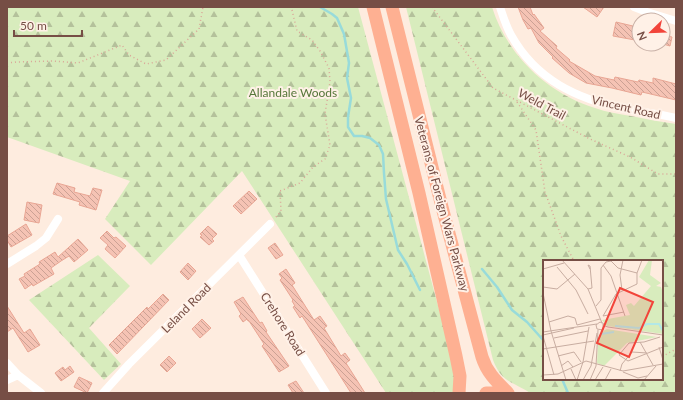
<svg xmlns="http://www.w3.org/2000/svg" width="683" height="400" viewBox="0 0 683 400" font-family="Lato,sans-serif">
  <defs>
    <pattern id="forest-firs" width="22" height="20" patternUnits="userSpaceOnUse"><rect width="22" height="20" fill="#d8ecbd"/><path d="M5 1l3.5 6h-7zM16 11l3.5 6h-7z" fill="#b4c19b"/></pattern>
    <pattern id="building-back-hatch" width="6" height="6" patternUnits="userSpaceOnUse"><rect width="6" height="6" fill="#f5c3b4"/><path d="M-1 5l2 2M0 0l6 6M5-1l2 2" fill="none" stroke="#cba194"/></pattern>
  </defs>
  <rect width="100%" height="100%" fill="#feecdf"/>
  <!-- forest -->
  <path fill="url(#forest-firs)" fill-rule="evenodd" d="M7,7H358L456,373L454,393H386L242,171L151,265L105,219L130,181L7,137Z
    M406,7H492C507,55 547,93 595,108C606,112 619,114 631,116C646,119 661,122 676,124V393H530C512,381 502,383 493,360ZM544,261H662V379H544Z
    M98,255L130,286L89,328L121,364L104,380L29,300Z"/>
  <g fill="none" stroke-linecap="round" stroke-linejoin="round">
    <!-- stream -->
    <path stroke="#98dbda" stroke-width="2.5" d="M320,7L332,14L337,18L344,34L349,63L347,78L351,98L348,117V127L354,136H362L370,138L379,145L383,154L384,173L386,199L398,250L407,264L420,290
      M482,269L497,287L512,310L527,322L544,341
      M562,379L568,393"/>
  </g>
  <!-- building -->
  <path fill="url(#building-back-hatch)" stroke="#e9a694" d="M518,7H530L533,15L534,14L544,28L540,31L557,46L556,48L570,60L569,61L595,76L614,80L615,77L638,82L639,80L653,83V78L676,84V100L642,92L641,95L612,88L586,83L569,73L552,58L553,57L539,43L531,28L528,29L523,20Z
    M583,7H604L597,17Z
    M616,22L637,27L635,40L613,36Z
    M663,35L672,37L670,46L663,44Z
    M57,183L75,188L74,192L90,196L93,188L102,190L96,210L79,205L80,202L53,194Z
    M249,191L257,199L241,214L233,206Z
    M27,202L42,205L39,223L24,220Z
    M26,224L32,235L11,247L7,240V236Z
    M208,226L217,234L212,239L214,241L209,245L200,237L202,235L200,234Z
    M107,231L114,238L116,237L126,246L115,258L105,249L108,245L100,238Z
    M78,239L88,250L74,262L69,256L61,261L51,268L54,274L33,286L32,284L25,289L19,279L25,276L24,274L40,264L39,262L55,252L58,257Z
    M275,243L283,255L276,259L268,248Z
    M188,263L196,271L188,280L180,272Z
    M286,269L295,283L292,285L314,320L320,316L327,326L324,328L341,356L345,353L350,360L346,363L365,393H351L302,316L300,318L293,307L295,306L292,301L293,300L280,280L282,278L279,274Z
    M163,294L169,300L117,354L109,345L147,307L148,309Z
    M243,297L260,323L262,322L267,331L266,332L289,366L279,372L262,346L264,344L249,321H248L247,319L243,322L239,316L241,314L234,302Z
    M7,306L24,333L30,329L40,345L28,352L13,328L7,332Z
    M202,319L211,328L200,338L192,329Z
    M169,356L176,363L167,372L160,365Z
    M70,366L74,372L61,381L55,373L63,367L65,370Z
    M79,377L92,383L87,393L74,387Z
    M296,381L304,393H293L288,385Z"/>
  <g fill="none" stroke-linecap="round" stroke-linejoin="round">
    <!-- path -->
    <path stroke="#daa698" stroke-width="1.5" stroke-dasharray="1 3" stroke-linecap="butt" d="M432,7L493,88L590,139L630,157L658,174H676
      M7,63L17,62L53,61L78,63L122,45L129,55L146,64L166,60L199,29L203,7
      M517,102L536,130L545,192L561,236L574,261
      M276,217L281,211L280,191L300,183L313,167L325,159L330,145L325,114L330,82L329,68L320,51L312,40L297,31L292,10L290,7
      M662,356L665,355L676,349"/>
    <!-- minor -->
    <path stroke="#fff" stroke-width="8" d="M500,7C503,16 506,26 511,35C536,80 577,99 625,109C642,112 659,114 676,118
      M634,7L647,12L676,21
      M239,255L326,393
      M7,264L36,246L46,238L58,219
      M7,363L18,375L41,393
      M7,380L18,375
      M103,393L129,364L270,224"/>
    <!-- trunk -->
    <path stroke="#feb092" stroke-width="13" d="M373,7L419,193L456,356L460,376L459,393
      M392,7L442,207L482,357C487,373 497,382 508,393
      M486,393H496"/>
  </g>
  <g text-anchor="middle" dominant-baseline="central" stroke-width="4" stroke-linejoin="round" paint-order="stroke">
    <!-- park labels -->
    <g font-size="12" fill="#56773a" stroke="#fff1e7">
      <text x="293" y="92">Allandale Woods</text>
    </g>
    <!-- street labels -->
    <g font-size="12" fill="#764e45" stroke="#fff1e7">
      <text transform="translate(542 104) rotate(28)">Weld Trail</text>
      <text transform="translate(626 107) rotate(13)">Vincent Road</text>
      <text transform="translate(442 204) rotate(75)">Veterans of Foreign Wars Parkway</text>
      <text transform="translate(186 308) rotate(-45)">Leland Road</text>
      <text transform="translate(283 324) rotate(58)">Crehore Road</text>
    </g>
  </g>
  <!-- overview -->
  <g transform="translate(543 260)">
    <rect width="120" height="120" fill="#feecdf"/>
    <path d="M106,0H109L107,15L118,23L113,26L118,27L120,33V74L64,66L59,60L87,55L83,45L88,43L91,46L108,26L96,17ZM62,70L64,69L114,77L84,83L61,106L54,103L55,81L57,74Z" fill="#d8ecbd"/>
    <path fill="none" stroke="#b2e8e7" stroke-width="2" d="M72,66L96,68L104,64H116L120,71M58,74L71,72"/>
    <path fill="none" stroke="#c8ada1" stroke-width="1" d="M19,0L45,29L59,63M60,5L68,16L82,56M14,7L33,30L45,54M0,9L21,3M0,27L14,29L32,14M45,29L49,28L47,6L45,5L47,9M79,30L77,15L80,0M0,33L8,71L23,120M53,46L58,40V8L63,2L68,1L75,8L94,13M60,56L73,34L94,24V13L99,0M60,56L81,52M6,62L25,56L32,58L34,65L57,59M60,64V70L54,69L53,65L57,62L59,63H60L61,65L62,66L65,67L120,75M0,72L54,64M0,75L31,68M0,76L11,115M117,77L101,82L86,83L76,95L85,101L120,87M11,78L45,71M97,82L110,105M116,87L120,100M0,89L51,81M15,96L31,92L38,102M18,106L25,101L30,107M28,109L33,120M77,111L79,104L89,92L104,93M80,112L95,118L104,116M0,115L15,114L43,101L80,111L120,104M34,120L40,102L46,67M40,120L48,106L54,73M47,120L53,106L55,70M52,120L60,107M62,120L68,109M101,120L113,106"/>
    <path fill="#f2443a" fill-opacity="0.15" stroke="#f2443a" stroke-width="2" d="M77,28L110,42L86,97L54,83Z"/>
    <rect width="120" height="120" fill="none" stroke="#764e45" stroke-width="2"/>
  </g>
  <!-- border -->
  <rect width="683" height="400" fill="none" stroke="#764e45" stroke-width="16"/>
  <!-- north arrow -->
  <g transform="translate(651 32) rotate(247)"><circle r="19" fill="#fff1e7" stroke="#c8b0a6"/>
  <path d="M0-3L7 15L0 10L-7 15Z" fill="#f2443a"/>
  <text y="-6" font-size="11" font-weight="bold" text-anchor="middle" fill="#764e45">N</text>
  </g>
  <!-- scale -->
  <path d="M14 30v6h68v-6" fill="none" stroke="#764e45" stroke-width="2"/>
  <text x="20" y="30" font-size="12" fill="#764e45" stroke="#fff1e7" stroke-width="3" paint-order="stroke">50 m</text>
</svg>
